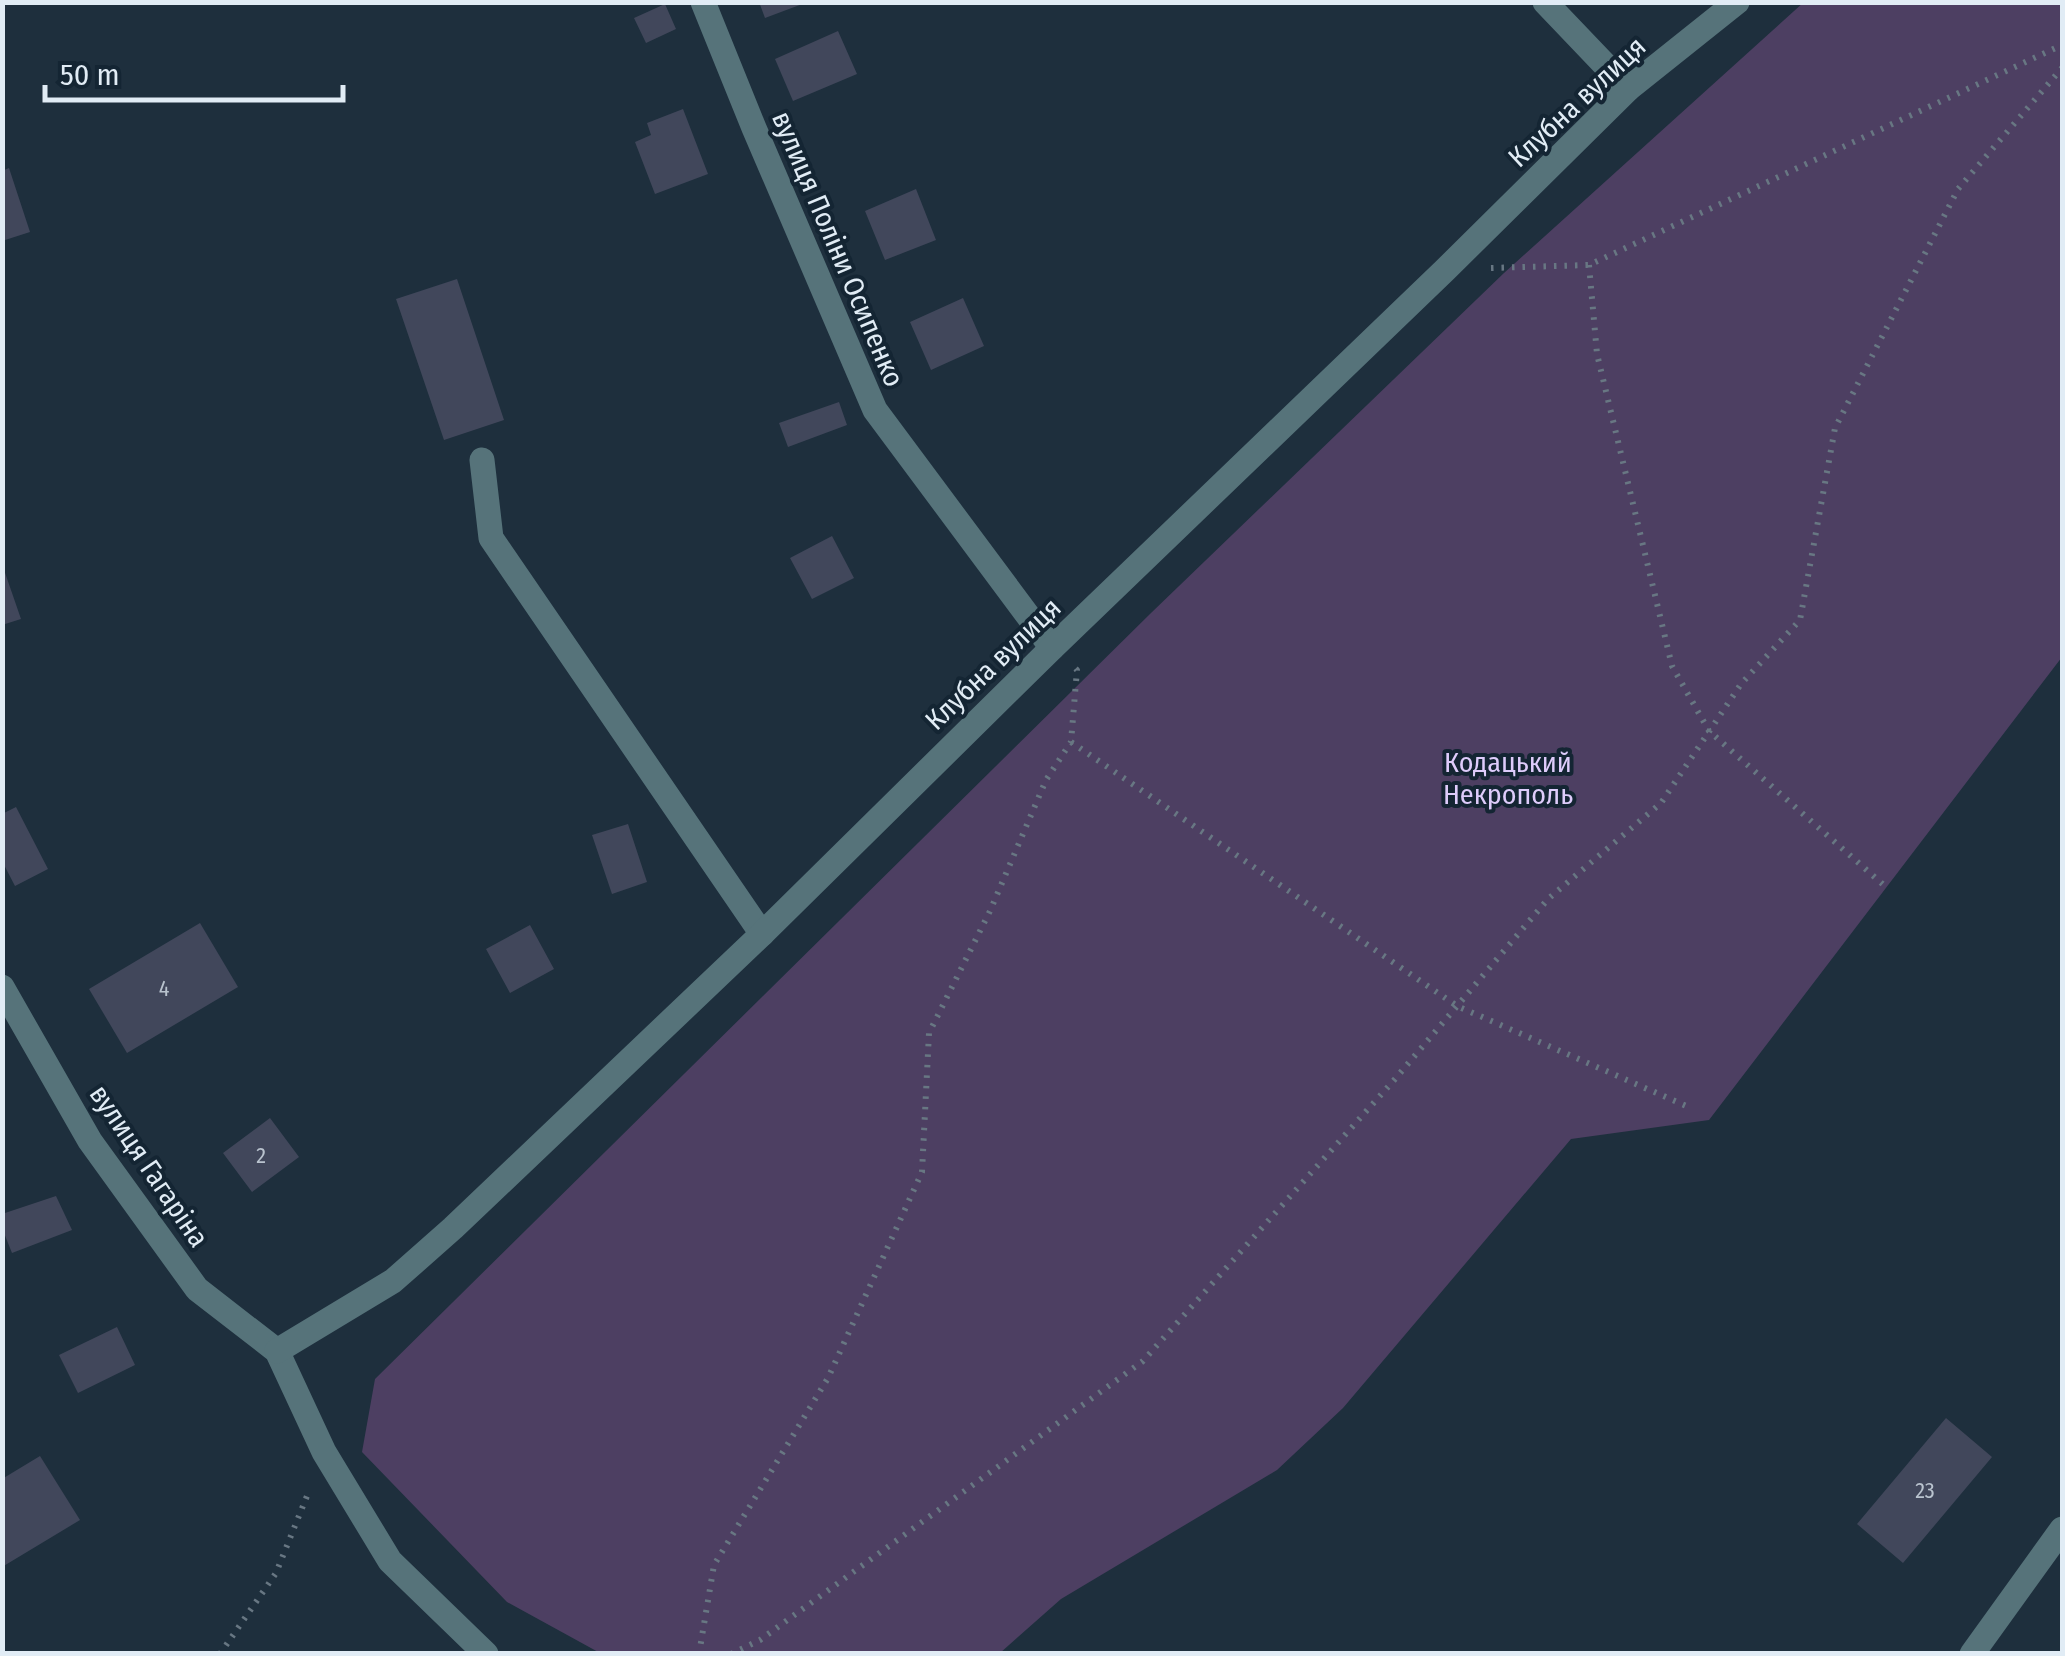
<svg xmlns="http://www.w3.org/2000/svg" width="2065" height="1656" viewBox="0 0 2065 1656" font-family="'Fira Sans Condensed',sans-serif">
  <rect width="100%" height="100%" fill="#1e2f3d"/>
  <!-- green -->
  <path fill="#4d3f62" d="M1804,2L2062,3V657L1709,1120L1571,1139L1343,1408L1277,1470L1061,1599L1000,1653H600L507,1602L362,1452L375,1379L1151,613L1504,273Z"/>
  <!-- building -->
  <path fill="#41475b" d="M759,2H805V3L765,18Z
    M665,4L676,29L646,43L634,18Z
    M838,31L857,74L793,101L775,59Z
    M683,109L708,174L655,194L635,142L651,135L647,123Z
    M9,168L30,232L2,241V171Z
    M916,189L936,240L885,260L865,211Z
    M457,279L504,420L444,440L396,299Z
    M963,298L984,346L931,370L910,322Z
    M839,402L847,425L788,447L779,423Z
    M832,536L854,578L812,599L790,558Z
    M2,564L21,619L2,625Z
    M16,807L48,869L15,886L2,861V814Z
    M628,824L647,882L612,894L592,835Z
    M200,923L238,987L127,1053L89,989Z
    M530,925L554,969L510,993L486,949Z
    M270,1118L299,1157L252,1192L223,1153Z
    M56,1196L72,1230L12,1253L2,1228V1214Z
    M117,1327L135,1365L78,1393L59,1355Z
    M1946,1418L1992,1457L1903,1563L1857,1524Z
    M40,1456L80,1520L2,1567V1479Z"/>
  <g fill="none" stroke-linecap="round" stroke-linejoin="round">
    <!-- path -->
    <path stroke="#687783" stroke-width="6" stroke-dasharray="2.5 8" stroke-linecap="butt" d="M1589,265L1597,354L1672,666L1709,731L1887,888
      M1491,268L1589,265L2062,45
      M1071,742L1457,1006L1691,1108
      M220,1654L276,1573L309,1491
      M699,1654L714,1565L828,1378L922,1172L929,1033L990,911L1046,780L1071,742L1077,670L1075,668
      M731,1654L760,1640L1143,1361L1395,1079L1548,899L1661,803L1741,684L1800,620L1835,428L1958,189L2062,68"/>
    <!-- service -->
    <path stroke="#56737a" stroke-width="25" d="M482,460L491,538L762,934"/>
    <!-- minor -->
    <path stroke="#56737a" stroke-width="25" d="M703,2L754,128L875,410L1052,648
      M1545,2L1628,89
      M2,987L90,1141L197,1289L277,1351L324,1452L390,1561L486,1654
      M1972,1654L2062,1529"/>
    <!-- tertiary -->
    <path stroke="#56737a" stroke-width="25" d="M277,1351L393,1281L453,1228L762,934L1052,648L1445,270L1628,89L1737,2"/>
  </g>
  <g text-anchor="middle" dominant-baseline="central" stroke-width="8" stroke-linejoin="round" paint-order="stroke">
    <!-- number labels -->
    <g font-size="22" fill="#b9c3ce">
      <text x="164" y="988">4</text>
      <text x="261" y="1155">2</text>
      <text x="1925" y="1490">23</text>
    </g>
    <!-- street labels -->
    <g font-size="28" fill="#e1ecf5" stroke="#142533">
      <text transform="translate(1577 102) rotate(-43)">Клубна вулиця</text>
      <text transform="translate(838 249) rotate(67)">вулиця Поліни Осипенко</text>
      <text transform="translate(993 664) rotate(-44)">Клубна вулиця</text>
      <text transform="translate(149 1166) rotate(56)">вулиця Гагаріна</text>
    </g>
    <!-- park labels -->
    <g font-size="28" fill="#deccfb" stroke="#142533">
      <text x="1508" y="762">Кодацький<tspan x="1508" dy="32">Некрополь</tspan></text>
    </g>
  </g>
  <!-- border -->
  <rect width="2065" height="1656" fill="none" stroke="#e1ecf5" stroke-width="10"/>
  <!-- scale -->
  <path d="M45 85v15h298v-15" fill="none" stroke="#e1ecf5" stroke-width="5"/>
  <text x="60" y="85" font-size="30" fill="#e1ecf5" stroke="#142533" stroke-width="8" paint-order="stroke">50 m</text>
</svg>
